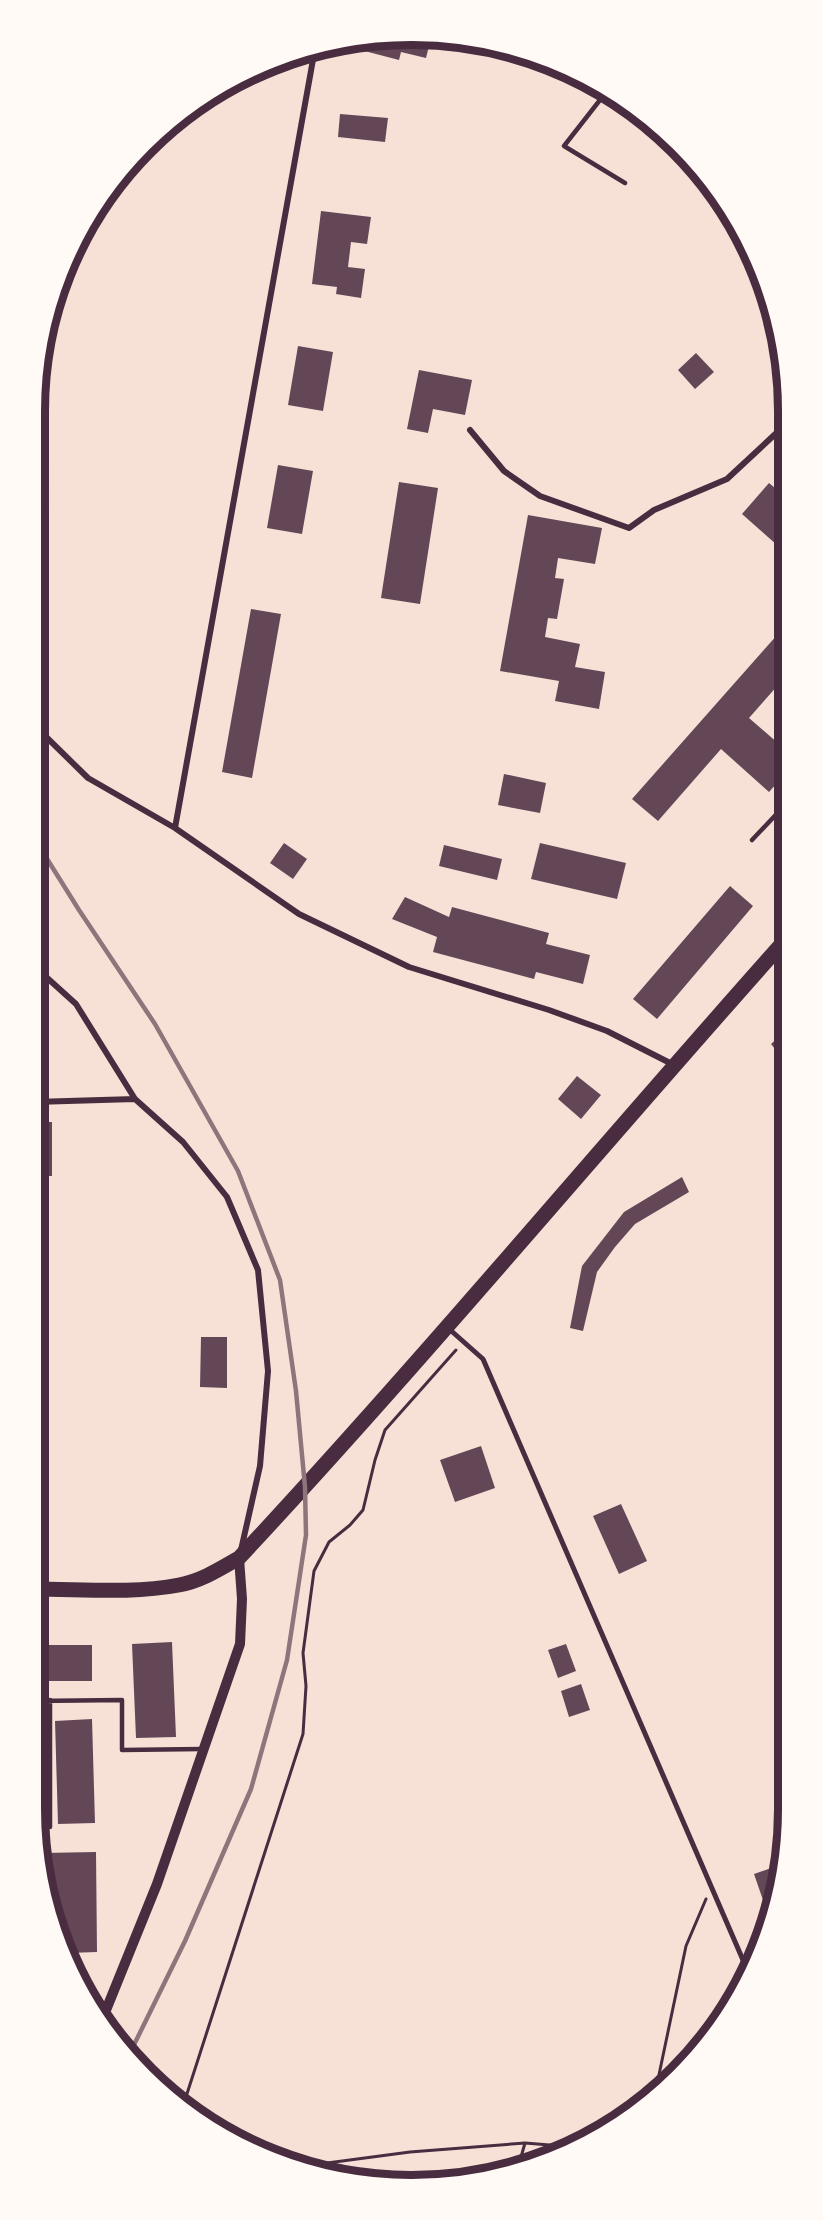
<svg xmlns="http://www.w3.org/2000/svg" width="823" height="2220" viewBox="0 0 823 2220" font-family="'Noto Sans',sans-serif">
  <rect width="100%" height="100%" fill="#f7e1d7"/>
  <!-- building -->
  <path fill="#644757" d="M363,38L430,42L426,58L401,52L399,60L353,48L354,40Z
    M340,114L388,118L385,142L338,137Z
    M321,211L371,217L367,244L351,242L348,267L365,269L361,298L336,294L337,287L312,284Z
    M298,346L333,352L323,411L288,405Z
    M696,353L714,372L695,389L678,370Z
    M419,370L472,380L465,415L433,409L428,433L407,429Z
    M278,465L313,471L302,534L267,528Z
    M399,482L438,488L420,604L381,598Z
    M769,483L786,497V553L742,514Z
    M528,515L602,528L595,564L558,558L555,578L564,579L557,619L548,618L545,637L580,644L575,667L605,672L599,709L555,701L559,681L500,671Z
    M251,609L281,614L252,778L222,772Z
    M786,625V676L749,718L786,750V773L769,792L721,749L658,821L632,799Z
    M504,774L546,783L540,813L498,805Z
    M284,843L307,859L293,879L270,863Z
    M540,843L626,863L617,899L531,879Z
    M444,845L502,859L497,880L439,866Z
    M730,886L753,906L657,1019L633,999Z
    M405,897L449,917L452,907L549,933L546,944L590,955L583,984L536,972L534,979L433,952L437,937L392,919Z
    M787,1029V1064L771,1044Z
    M577,1076L601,1095L581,1119L558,1099Z
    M34,1122H52V1176H34Z
    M682,1177L689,1192L635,1224L615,1247L597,1272L583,1331L570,1328L582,1266L624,1212Z
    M201,1337H227V1388L200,1387Z
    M481,1446L495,1488L455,1502L440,1460Z
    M621,1504L647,1561L619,1574L593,1516Z
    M172,1642L176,1737L136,1738L132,1644Z
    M566,1644L576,1671L558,1678L548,1650Z
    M34,1645H92V1681H41V1689H34Z
    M581,1684L590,1710L569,1717L561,1691Z
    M92,1719L95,1823L58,1824L55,1721Z
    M96,1852L97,1952L68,1953L58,1935L57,1884L47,1885L42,1853Z
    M774,1867L779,1881L776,1903L765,1906L754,1874Z"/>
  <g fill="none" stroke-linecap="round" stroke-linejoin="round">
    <!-- path -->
    <path stroke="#4a2c40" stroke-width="3" d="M656,2089L686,1946L706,1899
      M184,2103L303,1734L306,1686L303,1653L314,1571L329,1542L350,1525L363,1510L375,1460L385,1430L456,1350
      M519,2164L525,2143L562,2146
      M312,2165L410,2152L525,2143"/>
    <!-- service -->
    <path stroke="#4a2c40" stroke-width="4.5" d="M607,91L564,146L625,183
      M752,840L786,804
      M34,1701L122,1700V1750L202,1749
      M50,1827V1700"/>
    <!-- pedestrian -->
    <path stroke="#4a2c40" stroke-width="5" d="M448,1328L483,1359L746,1967"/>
    <!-- minor -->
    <path stroke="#4a2c40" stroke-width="6" d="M470,430L504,471L540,496L629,528L654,510L727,479L785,425
      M34,725L88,778L175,828L299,914L409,967L549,1010L607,1031L674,1065
      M175,828L314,54
      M34,966L76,1004L135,1099L183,1142L227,1197L258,1270L268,1371L260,1466L241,1550
      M34,1102L135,1099"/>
    <!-- tertiary -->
    <path stroke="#4a2c40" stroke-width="10" d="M104,2015L157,1884L240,1644L242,1599L239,1558"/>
    <!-- primary -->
    <path stroke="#4a2c40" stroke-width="15" d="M34,1589C82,1589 132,1594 179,1585C201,1581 220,1569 239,1558C427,1356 603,1144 787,938"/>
    <!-- rail -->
    <path stroke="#8f747c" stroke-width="4.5" d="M34,838L79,910L155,1024L238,1171L280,1280L296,1391L305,1487L306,1535L287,1660L251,1789L185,1941L128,2057"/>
  </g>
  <!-- crop -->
  <path d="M0 0H823V2220H0ZM411 45H412A366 366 0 0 1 778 411V1809A366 366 0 0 1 412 2175H411A366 366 0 0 1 45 1809V411A366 366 0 0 1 411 45Z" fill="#fffaf5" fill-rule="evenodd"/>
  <path fill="none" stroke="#4a2c40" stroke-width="8" d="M411 45H412A366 366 0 0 1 778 411V1809A366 366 0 0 1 412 2175H411A366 366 0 0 1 45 1809V411A366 366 0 0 1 411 45Z"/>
</svg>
